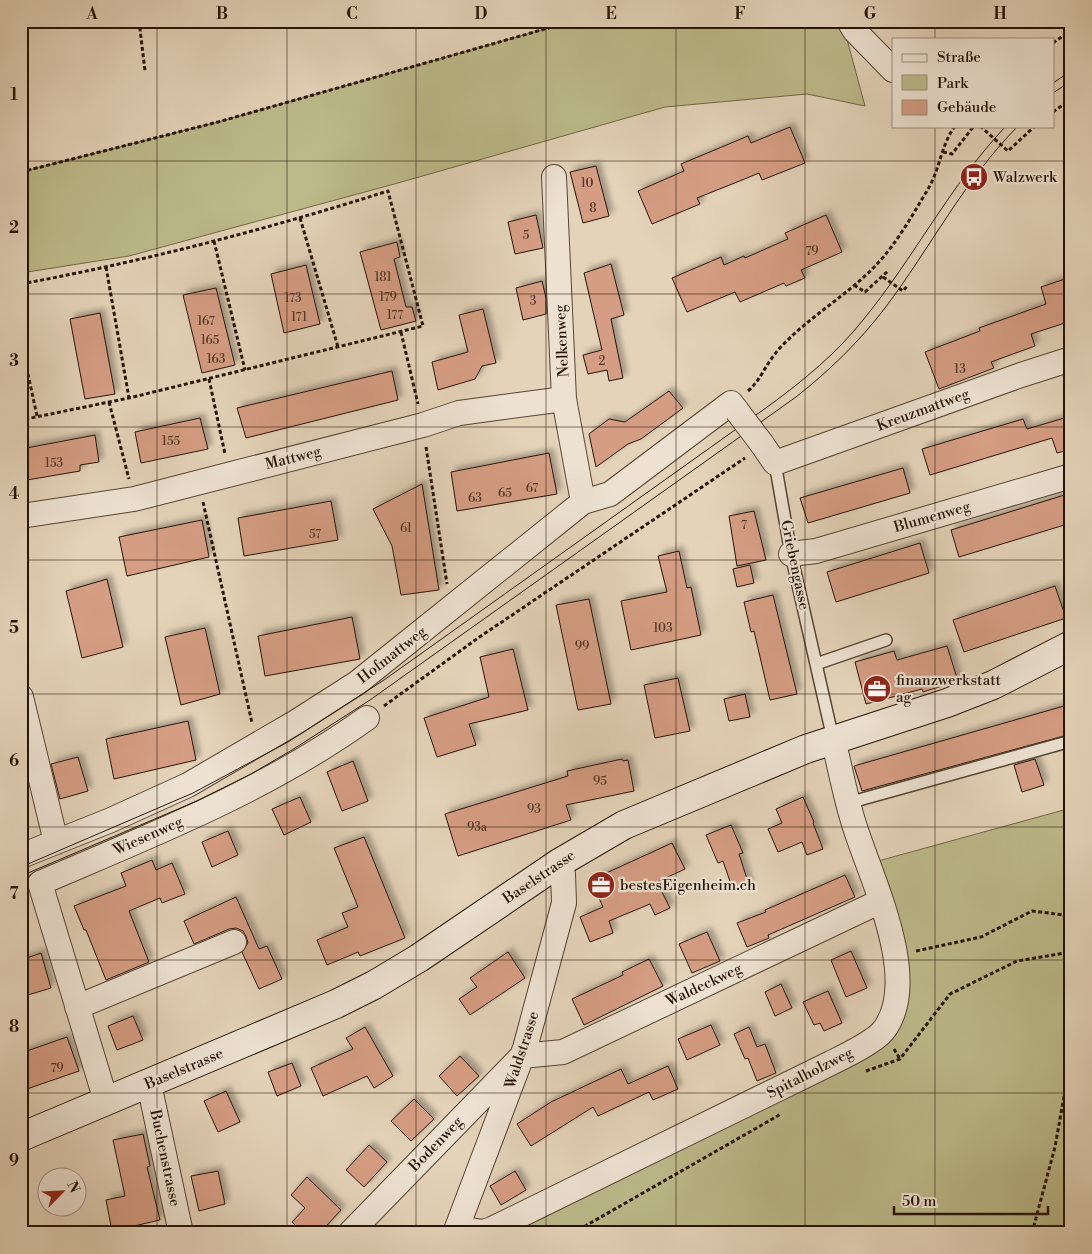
<svg xmlns="http://www.w3.org/2000/svg" width="1092" height="1254" viewBox="0 0 1092 1254" font-family="'Libre Bodoni',serif">
  <defs>
    <filter id="shadow"><feDropShadow dx="4.5" dy="-4.5" stdDeviation="2.5" flood-color="#0004"/></filter>
  </defs>
  <rect width="100%" height="100%" fill="#e4d3b9"/>
  <filter id="stains"><feTurbulence type="fractalNoise" baseFrequency=".004" numOctaves="4"/><feColorMatrix values="0 0 0 0 .2 0 0 0 0 .09 0 0 0 0 .02 0 0 0 .5 -.17"/></filter>
  <radialGradient id="worn" r=".72"><stop offset=".6" stop-color="#630" stop-opacity="0"/><stop offset="1" stop-color="#630" stop-opacity=".3"/></radialGradient>
  <!-- green -->
  <path fill="#bcba8a" stroke="#716748" d="M573,21H842L865,106L807,94L665,107L398,183L129,256L21,273V172L218,122Z
    M1071,808V1233H507L849,1060L903,1008L878,861Z"/>
  <!-- building -->
  <path fill="#d59d83" stroke="#261406" filter="url(#shadow)" d="M790,127L805,163L762,180L759,173L742,180L697,198L700,204L652,224L638,191L684,171L681,164L748,136L751,143Z
    M596,166L609,216L583,223L570,172Z
    M536,215L543,248L515,254L508,222Z
    M826,215L842,252L801,270L805,278L786,286L784,283L740,302L735,292L687,312L672,278L721,257L724,265L744,256L745,258L788,239L785,233Z
    M397,242L400,257L394,259L406,307H412L416,321L381,330L360,252Z
    M611,264L624,315L611,319L623,378L609,381L607,370L588,374L583,355L602,350L584,273Z
    M306,265L320,324L284,333L271,274Z
    M1071,277V321L1031,334L1035,346L991,362L994,368L939,389L925,352L980,331L979,328L1046,304L1041,287Z
    M542,281L546,298V314L523,320L516,288Z
    M216,288L235,365L202,373L183,295Z
    M483,309L496,363L482,366L475,379L438,390L432,362L468,352L459,315Z
    M100,313L115,394L85,399L70,319Z
    M392,371L398,400L246,438L237,408Z
    M669,391L683,408L641,439L628,444L596,467L589,434L609,419L625,422Z
    M1071,416V449L1057,453L1052,438L930,475L922,449L1023,419L1027,429Z
    M200,418L208,449L141,463L135,432Z
    M95,435L99,462L80,465V471L21,481V449Z
    M549,453L557,494L457,511L451,472Z
    M903,468L910,493L808,523L800,498Z
    M422,484L439,590L401,595L392,546L373,509Z
    M1071,493V523L959,557L951,530Z
    M331,501L338,540L244,556L238,518Z
    M754,511L766,560L737,566L729,516Z
    M202,520L209,557L127,576L119,537Z
    M920,543L929,573L836,602L827,572Z
    M679,551L687,588L691,587L701,635L631,650L621,601L667,592L658,556Z
    M750,565L754,583L737,587L733,569Z
    M107,579L123,647L82,658L66,591Z
    M1055,586L1066,618L964,652L953,620Z
    M773,595L797,694L770,700L754,631L751,632L744,602Z
    M589,599L611,704L578,710L556,605Z
    M352,617L360,659L265,676L258,636Z
    M205,628L220,694L181,705L165,637Z
    M947,646L958,681L923,692L922,689L866,704L855,662L894,651L897,660Z
    M513,649L528,710L469,724L476,745L437,757L424,718L489,697L480,657Z
    M678,678L690,731L655,738L644,685Z
    M745,694L750,717L729,721L724,699Z
    M1071,704V734L862,791L854,766Z
    M188,721L196,760L114,779L106,739Z
    M78,757L88,791L60,799L51,764Z
    M622,759L623,761L628,760L634,791L566,805L571,820L458,856L445,814L568,776L567,771Z
    M1035,759L1044,785L1022,792L1014,765Z
    M353,761L368,801L342,811L327,772Z
    M300,797L311,822L284,835L272,809Z
    M803,797L814,822L813,823L823,849L807,855L802,842L778,852L768,829L782,823L776,809Z
    M731,825L743,853L739,854L749,885L733,890L723,861L718,863L706,835Z
    M228,831L238,855L212,867L202,842Z
    M364,837L405,938L360,956L358,952L327,965L317,940L348,927L342,913L358,907L334,848Z
    M672,843L685,869L657,882L670,908L655,915L650,904L609,921L613,933L590,942L580,917L603,907L591,880Z
    M152,860L156,870L172,863L185,894L162,903L160,898L129,911L149,962L106,980L86,930H84L74,906L126,886L121,873Z
    M845,875L855,897L768,935L769,938L747,947L737,923L766,912L765,910Z
    M236,897L259,949L267,946L282,979L259,989L242,952L248,943L246,936L243,931L236,928L229,929L194,944L184,921Z
    M707,932L720,961L692,973L679,944Z
    M851,951L867,988L846,997L831,960Z
    M508,952L525,978L470,1015L459,999L477,987L470,978Z
    M41,953L51,988L21,997V960Z
    M649,959L663,986L584,1025L572,999L623,975L622,972Z
    M781,984L792,1008L775,1016L765,992Z
    M828,991L842,1023L824,1031L820,1023L814,1025L803,1002Z
    M133,1016L143,1040L117,1050L108,1026Z
    M711,1025L720,1045L687,1060L678,1039Z
    M365,1027L393,1076L374,1088L367,1076L323,1096L311,1068L353,1049L346,1038Z
    M749,1027L757,1047L765,1044L776,1073L757,1081L748,1058L745,1059L734,1034Z
    M67,1037L79,1071L21,1091V1053Z
    M460,1056L479,1076L457,1096L439,1076Z
    M292,1063L301,1086L277,1096L268,1072Z
    M668,1066L678,1089L653,1100L649,1092L598,1116L593,1107L531,1146L517,1124L551,1102L621,1069L628,1084Z
    M226,1091L240,1122L218,1132L204,1101Z
    M414,1099L434,1119L411,1141L391,1121Z
    M143,1134L150,1166L147,1167L160,1220L112,1231L106,1200L125,1196L113,1140Z
    M369,1145L387,1162L364,1187L346,1170Z
    M218,1171L225,1204L199,1211L191,1176Z
    M515,1171L526,1190L501,1205L490,1186Z
    M307,1177L341,1210L320,1233H303L292,1222L305,1208L291,1195Z"/>
  <g fill="none" stroke-linecap="round" stroke-linejoin="round">
    <defs>
      <path id="lane" d="M775,463L791,554L833,739
        M816,664L886,640
        M848,803L1071,741"/>
      <path id="street" d="M849,21L855,31L893,70
        M554,177L564,399L583,502
        M762,444L775,463L1021,375L1071,359
        M21,516L134,499L423,425L459,413L564,399
        M791,554L816,551L1071,476
        M21,697L56,842
        M21,856L111,820L188,785L296,722L357,683L583,502L610,494L731,403L737,411
        M77,1007L234,942
        M149,1084L181,1233
        M106,1101L40,883C152,835 267,790 367,718
        M457,1228L483,1232L492,1229L831,1063C845,1056 874,1042 883,1031C923,981 870,877 854,824C845,796 840,767 833,739
        M350,1233L522,1056L563,1052L881,901
        M455,1233L525,1048L564,903L563,874L559,863"/>
      <path id="secondary" d="M21,1137L336,1004L374,985L419,958L559,863L624,825L806,749L947,703L993,685L1071,645"/>
    </defs>
    <!-- lane casing -->
    <use href="#lane" stroke="#564433" stroke-width="14"/>
    <!-- street casing -->
    <use href="#street" stroke="#564433" stroke-width="26"/>
    <!-- secondary casing -->
    <use href="#secondary" stroke="#261406" stroke-width="30"/>
    <!-- path -->
    <path stroke="#261406" stroke-width="3" stroke-dasharray="4 2.5" stroke-linecap="butt" d="M139,21L145,71
      M1053,43L1071,30
      M1053,112L1071,99
      M980,126L1008,151L1035,126
      M943,152L952,154L974,126
      M21,172L218,122L573,21
      M300,218L338,347
      M214,241L245,370
      M106,267L129,398
      M883,277L903,291L908,285
      M21,284C145,261 268,229 388,191L423,326L129,398L21,420
      M854,285L865,292L888,271
      M401,332L418,404
      M21,342L37,416
      M209,379L225,454
      M748,391C760,381 765,366 775,354C780,347 787,341 793,335C820,310 852,291 877,264C895,246 915,211 928,189C940,169 941,145 955,126
      M109,402L129,479
      M426,447L447,584
      M203,502L252,723
      M384,706L478,638L745,458
      M916,951L981,937L1032,911L1064,915L1071,939
      M894,1049L900,1059
      M866,1071L900,1059L950,994L1017,961L1071,952
      M573,1233L781,1114
      M1032,1233L1055,1147L1071,1057"/>
    <!-- lane -->
    <use href="#lane" stroke="#ede2d2" stroke-width="11"/>
    <!-- street -->
    <use href="#street" stroke="#ede2d2" stroke-width="24"/>
    <!-- secondary -->
    <use href="#secondary" stroke="#ede2d2" stroke-width="28"/>
    <!-- tram -->
    <path stroke="#261406" stroke-width="1" d="M1053,83L1071,71
      M1053,93L1071,81
      M21,867L193,793L288,742L384,680L770,405C804,380 837,353 863,320C914,258 950,185 1006,126
      M21,876L197,801L251,774L292,750L370,700L796,397C829,371 859,342 885,308C931,247 963,182 1018,126"/>
    <defs>
      <path id="street-bridge" d="M737,411L762,444"/>
    </defs>
    <!-- street-bridge casing -->
    <use href="#street-bridge" stroke="#564433" stroke-width="26" stroke-linecap="butt"/>
    <!-- street-bridge -->
    <use href="#street-bridge" stroke="#ede2d2" stroke-width="24"/>
  </g>
  <!-- grid -->
  <path fill="none" stroke="#261406" stroke-width="1" stroke-opacity="0.55" d="M157,21V1233M287,21V1233M416,21V1233M546,21V1233M676,21V1233M805,21V1233M935,21V39M935,126V1233M21,161H1071M21,294H1071M21,427H1071M21,560H1071M21,694H1071M21,827H1071M21,960H1071M21,1093H1071"/>
  <!-- icons -->
  <defs>
    <symbol id="bus-disc" viewBox="-11 -11 22 22"><circle r="9.5" fill="#8f2418" stroke="#ede2d2"/><path d="M-5-6H5V4H4V6H2V4H-2V6H-4V4H-5ZM-3.5-4V0h7V-4ZM-3.5 1.2v1.5H-2V1.2ZM2 1.2v1.5H3.5V1.2Z" fill="#fff"/></symbol>
    <symbol id="office-disc" viewBox="-11 -11 22 22"><circle r="9.5" fill="#8f2418" stroke="#ede2d2"/><path d="M-6-3h4V-5.5h4V-3h4V5H-6ZM-1-4.5V-3h2v-1.5ZM-6 0V1H6V0Z" fill="#fff"/></symbol>
  </defs>
  <g fill-rule="evenodd">
    <use href="#bus-disc" x="958" y="161" width="32" height="32"/>
    <use href="#office-disc" x="861" y="673" width="32" height="32"/>
    <use href="#office-disc" x="585" y="869" width="32" height="32"/>
  </g>
  <g text-anchor="middle" dominant-baseline="central" stroke-width="4.5" stroke-linejoin="round" paint-order="stroke">
    <!-- number labels -->
    <g font-size="12" fill="#523625">
      <text x="587" y="183">10</text>
      <text x="593" y="208">8</text>
      <text x="526" y="235">5</text>
      <text x="812" y="251">79</text>
      <text x="383" y="277">181</text>
      <text x="388" y="297">179</text>
      <text x="293" y="298">173</text>
      <text x="533" y="301">3</text>
      <text x="395" y="315">177</text>
      <text x="299" y="317">171</text>
      <text x="206" y="321">167</text>
      <text x="210" y="340">165</text>
      <text x="216" y="359">163</text>
      <text x="602" y="361">2</text>
      <text x="960" y="369">13</text>
      <text x="171" y="441">155</text>
      <text x="54" y="463">153</text>
      <text x="532" y="488">67</text>
      <text x="505" y="493">65</text>
      <text x="475" y="498">63</text>
      <text x="744" y="525">7</text>
      <text x="406" y="528">61</text>
      <text x="315" y="534">57</text>
      <text x="663" y="628">103</text>
      <text x="582" y="646">99</text>
      <text x="600" y="781">95</text>
      <text x="534" y="809">93</text>
      <text x="477" y="827">93a</text>
      <text x="57" y="1068">79</text>
    </g>
    <!-- poi labels -->
    <g font-size="15" fill="#261406" stroke="#ede2d2" text-anchor="start">
      <text x="993" y="177">Walzwerk</text>
      <text x="896" y="680">finanzwerkstatt<tspan x="896" dy="17">ag</tspan></text>
      <text x="620" y="885">bestesEigenheim.ch</text>
    </g>
    <!-- street labels -->
    <g font-size="15" fill="#261406" stroke="#ede2d2">
      <text transform="translate(562 341) rotate(-93)">Nelkenweg</text>
      <text transform="translate(923 410) rotate(-20)">Kreuzmattweg</text>
      <text transform="translate(293 458) rotate(-14)">Mattweg</text>
      <text transform="translate(932 517) rotate(-16)">Blumenweg</text>
      <text transform="translate(795 565) rotate(78)">Griebengasse</text>
      <text transform="translate(392 655) rotate(-38)">Hofmattweg</text>
      <text transform="translate(148 836) rotate(-24)">Wiesenweg</text>
      <text transform="translate(539 877) rotate(-34)">Baselstrasse</text>
      <text transform="translate(704 985) rotate(-25)">Waldeckweg</text>
      <text transform="translate(522 1050) rotate(-72)">Waldstrasse</text>
      <text transform="translate(184 1069) rotate(-23)">Baselstrasse</text>
      <text transform="translate(810 1073) rotate(-27)">Spitalholzweg</text>
      <text transform="translate(436 1144) rotate(-46)">Bodenweg</text>
      <text transform="translate(165 1158) rotate(78)">Buchenstrasse</text>
    </g>
  </g>
  <!-- margin -->
  <rect width="1092" height="1254" fill="none" stroke="#e4d3b9" stroke-width="55"/>
  <!-- legend -->
  <rect x="892" y="38" width="162" height="90" fill="#ede2d2" stroke="#9d9080"/>
  <rect x="902" y="54" width="25" height="8" fill="#ede2d2" stroke="#9d9080"/>
  <text x="937" y="62" font-size="15" fill="#261406">Straße</text>
  <rect x="902" y="75" width="25" height="15" fill="#bcba8a" stroke="#9d9080"/>
  <text x="937" y="88" font-size="15" fill="#261406">Park</text>
  <rect x="902" y="100" width="25" height="15" fill="#d59d83" stroke="#9d9080"/>
  <text x="937" y="112" font-size="15" fill="#261406">Gebäude</text>
  <!-- north arrow -->
  <g transform="translate(62 1192) rotate(66)"><circle r="24" fill="#ede2d2" stroke="#9d9080"/>
  <path d="M0-4L9 19L0 12L-9 19Z" fill="#8f2418"/>
  <text y="-8" font-size="14" font-weight="bold" text-anchor="middle" fill="#261406">N</text>
  </g>
  <!-- scale -->
  <path d="M894 1206v8h154v-8" fill="none" stroke="#261406" stroke-width="2.5"/>
  <text x="902" y="1206" font-size="15" fill="#261406" stroke="#ede2d2" stroke-width="4" paint-order="stroke">50 m</text>
  <rect x="28" y="28" width="1036" height="1198" fill="none" stroke="#261406" stroke-width="2"/>
  <g font-size="16" text-anchor="middle" font-weight="bold" fill="#261406">
    <text x="92" y="19">A</text>
    <text x="222" y="19">B</text>
    <text x="352" y="19">C</text>
    <text x="481" y="19">D</text>
    <text x="611" y="19">E</text>
    <text x="740" y="19">F</text>
    <text x="870" y="19">G</text>
    <text x="1000" y="19">H</text>
    <text x="14" y="100">1</text>
    <text x="14" y="233">2</text>
    <text x="14" y="366">3</text>
    <text x="14" y="499">4</text>
    <text x="14" y="633">5</text>
    <text x="14" y="766">6</text>
    <text x="14" y="899">7</text>
    <text x="14" y="1032">8</text>
    <text x="14" y="1166">9</text>
  </g>
  <rect width="100%" height="100%" filter="url(#stains)"/>
  <rect width="100%" height="100%" fill="url(#worn)"/>
</svg>
